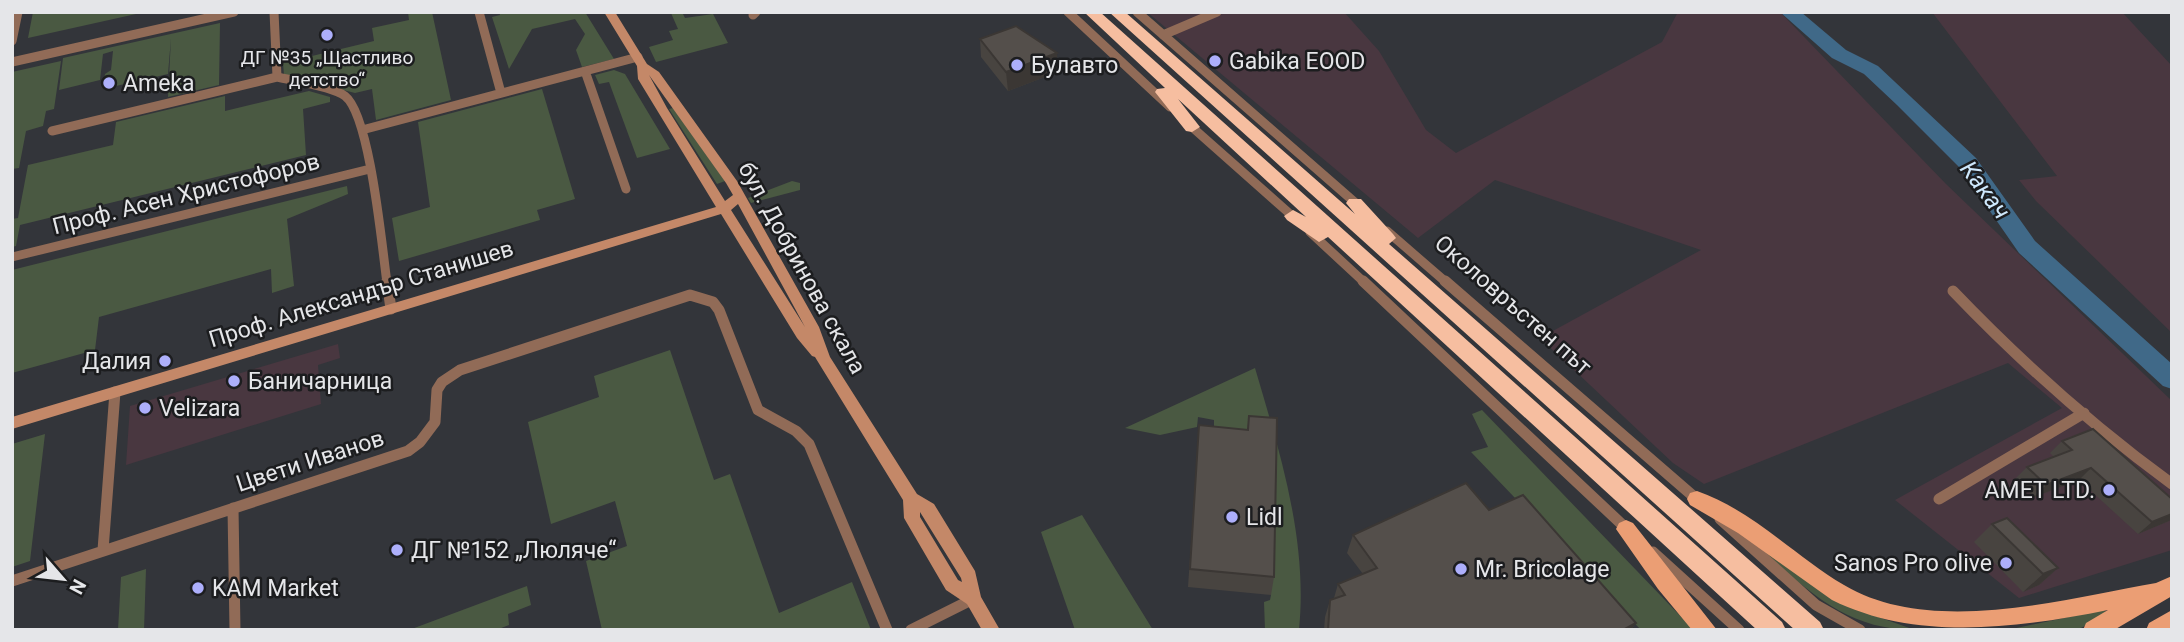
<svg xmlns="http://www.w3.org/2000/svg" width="2184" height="642" viewBox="0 0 2184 642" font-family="Roboto,sans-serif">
  <rect width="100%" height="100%" fill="#33353a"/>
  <!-- commercial -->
  <path fill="#493740" d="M1147,12H1344L1379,51L1426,130L1456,153L1662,42L1678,12H1780L1946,184L2172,401V550L2019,598L1895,500L2062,408L2008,363L1704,484L1673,463L1540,338L1701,250L1495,180L1418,238Z
    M1932,12H2122L2172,66V333L2036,201L2019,180L2057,176Z
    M338,344L340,358L318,365L321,404L126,465L130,406Z"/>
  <!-- green -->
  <path fill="#4a5942" d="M33,12H145L28,38Z
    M408,12H432L451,100L376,120L372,89L355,93L284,75L283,63L374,41L372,28L409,20Z
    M499,12H585L614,59L582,67L576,50L585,34L575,19L532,29L509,69L492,17L500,15Z
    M673,12H682L685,18L713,14L728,43L656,62L649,47L673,40L669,31L678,29L671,13Z
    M220,23L219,85L168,97L171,38L168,74L103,89L105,74L111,70L113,51L103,54L100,80L59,90L63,58Z
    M61,61L54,109L46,111L43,126L26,131L19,168L12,169V72Z
    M614,70L625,74L670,149L637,158L609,82L599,84L595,75Z
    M542,89L575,199L537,210L540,220L399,261L392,218L430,207L418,122Z
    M309,91L330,97V102L303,109L306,155L20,225L16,246L12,247V219L18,218L28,165L113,145L116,122L225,96V111Z
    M673,108L725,181L717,184L669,109Z
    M792,181L800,183V190L751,203L748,198Z
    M347,186L348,194L287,219L294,286L272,293L271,269L99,317L95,350L12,373V270Z
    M670,350L714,480L730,474L779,613L852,582L871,630H602L586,561L627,546L615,501L551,524L528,422L599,397L594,376Z
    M1255,368C1280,453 1308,540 1299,630H1265L1264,602L1270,600L1271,595L1214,429V420L1198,417L1197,427L1160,435L1125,428Z
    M1482,410L1689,625L1692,630H1641L1471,452L1488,447L1472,414Z
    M45,434L30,561L12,567V444Z
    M1082,515L1153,630H1075L1041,532Z
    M1752,542L1853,608L1915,630C1842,630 1804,586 1752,542Z
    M146,569L144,630H118L121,577Z
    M527,586L531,605L508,614L509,625L496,630H409Z
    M2102,610L2107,612L2106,615L2077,630H2007Z"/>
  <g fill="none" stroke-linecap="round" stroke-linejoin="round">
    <!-- river -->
    <path fill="#406988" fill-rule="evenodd" d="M1780,12H1801L1846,50L1878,66L1976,158L2035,241L2172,364V389L2163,386L2019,253L1960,168L1897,105L1864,74L1832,58Z"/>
    <!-- street-far1 -->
    <path stroke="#916b57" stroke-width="9" d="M274,12L277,77C294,81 332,86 345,96C370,115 382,247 387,283
      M479,12L501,93
      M1068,12L1170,107
      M1137,12L1359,206
      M753,15L756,12
      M1163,35L1217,12
      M12,41L18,12
      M12,62L234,12
      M585,71L626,189
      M1184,120L1298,221
      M362,130L638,57
      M52,131L277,77
      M1387,231L1447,283
      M1310,232L1365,283
      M12,257L370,169"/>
    <!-- street -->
    <path stroke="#916b57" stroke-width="11" d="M387,281L391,309
      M1363,281L1630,532
      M1445,281L1700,502
      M1953,291C2020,361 2094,427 2172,484
      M1939,499L2084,413
      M233,508L235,630
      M1720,519L1816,605L1860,630
      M103,550L115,392
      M1653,552L1739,630
      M12,581L408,451L420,442L435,422L437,390L442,382L460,370L690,295L713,302L719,310L758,410L796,431L809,444L887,630
      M911,630L973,599"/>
    <!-- secondary -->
    <path fill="#c48868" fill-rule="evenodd" d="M604,12H615L647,64L659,72L737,181L819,327L830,357L917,494L934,504L975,571L981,597L1000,630H982L967,604L946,590L904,518L903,500L815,357L812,356L797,338L721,214L12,429V417L716,207L638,79L637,66ZM649,75L726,183L733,195L725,201L667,108ZM738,204L805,327L731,210ZM920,512L961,578L962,582L958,580L920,517Z"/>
    <!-- primary -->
    <path fill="#eb9e74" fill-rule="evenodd" d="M1697,491C1752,510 1795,556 1844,585C1931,637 2064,599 2156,583L2172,576V596L2114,630H2083L2086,623L2108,610C2018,628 1917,642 1832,600L1738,533L1690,505L1687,499L1690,493Z
      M1626,520L1633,523L1717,630H1692L1658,589L1616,529L1619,523Z
      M2172,610V630H2146L2149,623Z"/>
    <!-- highway -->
    <path fill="#f6bea0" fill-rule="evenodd" d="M1084,12H1100L1782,622L1786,630H1757L1328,237L1319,242L1287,220L1284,216L1293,210L1306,217L1178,99L1200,127L1192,132L1186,131L1155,92L1157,89L1165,88Z
      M1109,12H1125L1355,214L1346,203L1349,199H1361L1393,234L1396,238L1389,244L1820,622L1824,630H1795Z"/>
  </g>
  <!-- wall -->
  <path fill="#484440" d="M980,39L1058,72L1008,91L981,57Z
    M1249,416L1274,577L1271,595L1188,587L1199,425L1247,430Z
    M2062,441L2169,521L2138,534L2079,480L2034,497L2015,479L2027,467L2054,457L2050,453Z
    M1489,510L1636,623L1631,630H1324L1325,617L1330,600L1334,598L1338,584L1363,574L1347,553L1353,535Z
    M1992,524L2058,568L2039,585L2023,592L1974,542Z"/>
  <!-- shaded-wall -->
  <path fill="#3b3734" d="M1057,53L1058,72L1008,91L1006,72Z
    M2091,468L2079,480L2034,497L2046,485Z
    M2172,514V519L2169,521L2138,534L2152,522Z
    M2058,568L2039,585L2023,592L2043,574Z
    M1636,623L1631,630H1623Z"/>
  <!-- building -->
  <path fill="#544f4b" stroke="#3b3734" stroke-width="2" d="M1016,26L1057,53L1006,72L980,39Z
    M1249,416L1277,418L1274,577L1190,569L1199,425L1248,430Z
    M2093,429L2172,499V514L2152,522L2091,468L2046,485L2027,467L2072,450L2062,441Z
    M1466,483L1489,510L1523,495L1636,623L1623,630H1328L1330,600L1345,595L1338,584L1377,568L1353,535Z
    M2007,518L2058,568L2043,574L1992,524Z"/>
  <!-- markers -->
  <g fill="#adaffb" stroke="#1c1d1f" stroke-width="2.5">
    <circle cx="327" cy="35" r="7"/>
    <circle cx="1215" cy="61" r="7"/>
    <circle cx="1017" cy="65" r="7"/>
    <circle cx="109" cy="83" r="7"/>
    <circle cx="165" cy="361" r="7"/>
    <circle cx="234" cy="381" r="7"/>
    <circle cx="145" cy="408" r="7"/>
    <circle cx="2109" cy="490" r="7"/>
    <circle cx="1232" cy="517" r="7"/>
    <circle cx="397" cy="550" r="7"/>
    <circle cx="2006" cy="563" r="7"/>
    <circle cx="1461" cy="569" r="7"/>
    <circle cx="198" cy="588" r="7"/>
  </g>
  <g text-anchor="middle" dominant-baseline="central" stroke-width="5" stroke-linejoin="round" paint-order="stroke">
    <!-- far-poi labels -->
    <g font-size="19" fill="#e5e6e9" stroke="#1c1d1f">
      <text x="327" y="57">ДГ №35 „Щастливо<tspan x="327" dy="22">детство“</tspan></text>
    </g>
    <!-- poi labels -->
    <g font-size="23" fill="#e5e6e9" stroke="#1c1d1f" text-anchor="start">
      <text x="1229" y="61">Gabika EOOD</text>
      <text x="1031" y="65">Булавто</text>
      <text x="123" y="83">Ameka</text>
      <text x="151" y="361" text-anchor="end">Далия</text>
      <text x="248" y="381">Баничарница</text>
      <text x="159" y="408">Velizara</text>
      <text x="2095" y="490" text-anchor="end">AMET LTD.</text>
      <text x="1246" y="517">Lidl</text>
      <text x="411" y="550">ДГ №152 „Люляче“</text>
      <text x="1992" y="563" text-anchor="end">Sanos Pro olive</text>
      <text x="1475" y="569">Mr. Bricolage</text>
      <text x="212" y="588">KAM Market</text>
    </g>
    <!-- street labels -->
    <g font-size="23" fill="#e5e6e9" stroke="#1c1d1f">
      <text transform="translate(186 194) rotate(-14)">Проф. Асен Христофоров</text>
      <text transform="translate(802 268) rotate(61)">бул. Добринова скала</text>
      <text transform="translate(361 294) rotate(-17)">Проф. Александър Станишев</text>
      <text transform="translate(1513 305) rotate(41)">Околовръстен път</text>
      <text transform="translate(310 461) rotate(-18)">Цвети Иванов</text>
    </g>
    <!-- water labels -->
    <g font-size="24" font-style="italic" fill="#cee8fc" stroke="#1c1d1f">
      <text transform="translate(1985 190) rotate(53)">Какач</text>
    </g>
  </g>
  <!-- border -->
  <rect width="2184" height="642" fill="none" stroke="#e5e6e9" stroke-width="28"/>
  <!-- north arrow -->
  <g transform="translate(63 579) rotate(118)" stroke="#1c1d1f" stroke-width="5" paint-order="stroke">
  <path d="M0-5L12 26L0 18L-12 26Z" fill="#e5e6e9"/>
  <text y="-10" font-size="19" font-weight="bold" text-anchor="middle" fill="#e5e6e9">N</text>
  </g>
</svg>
